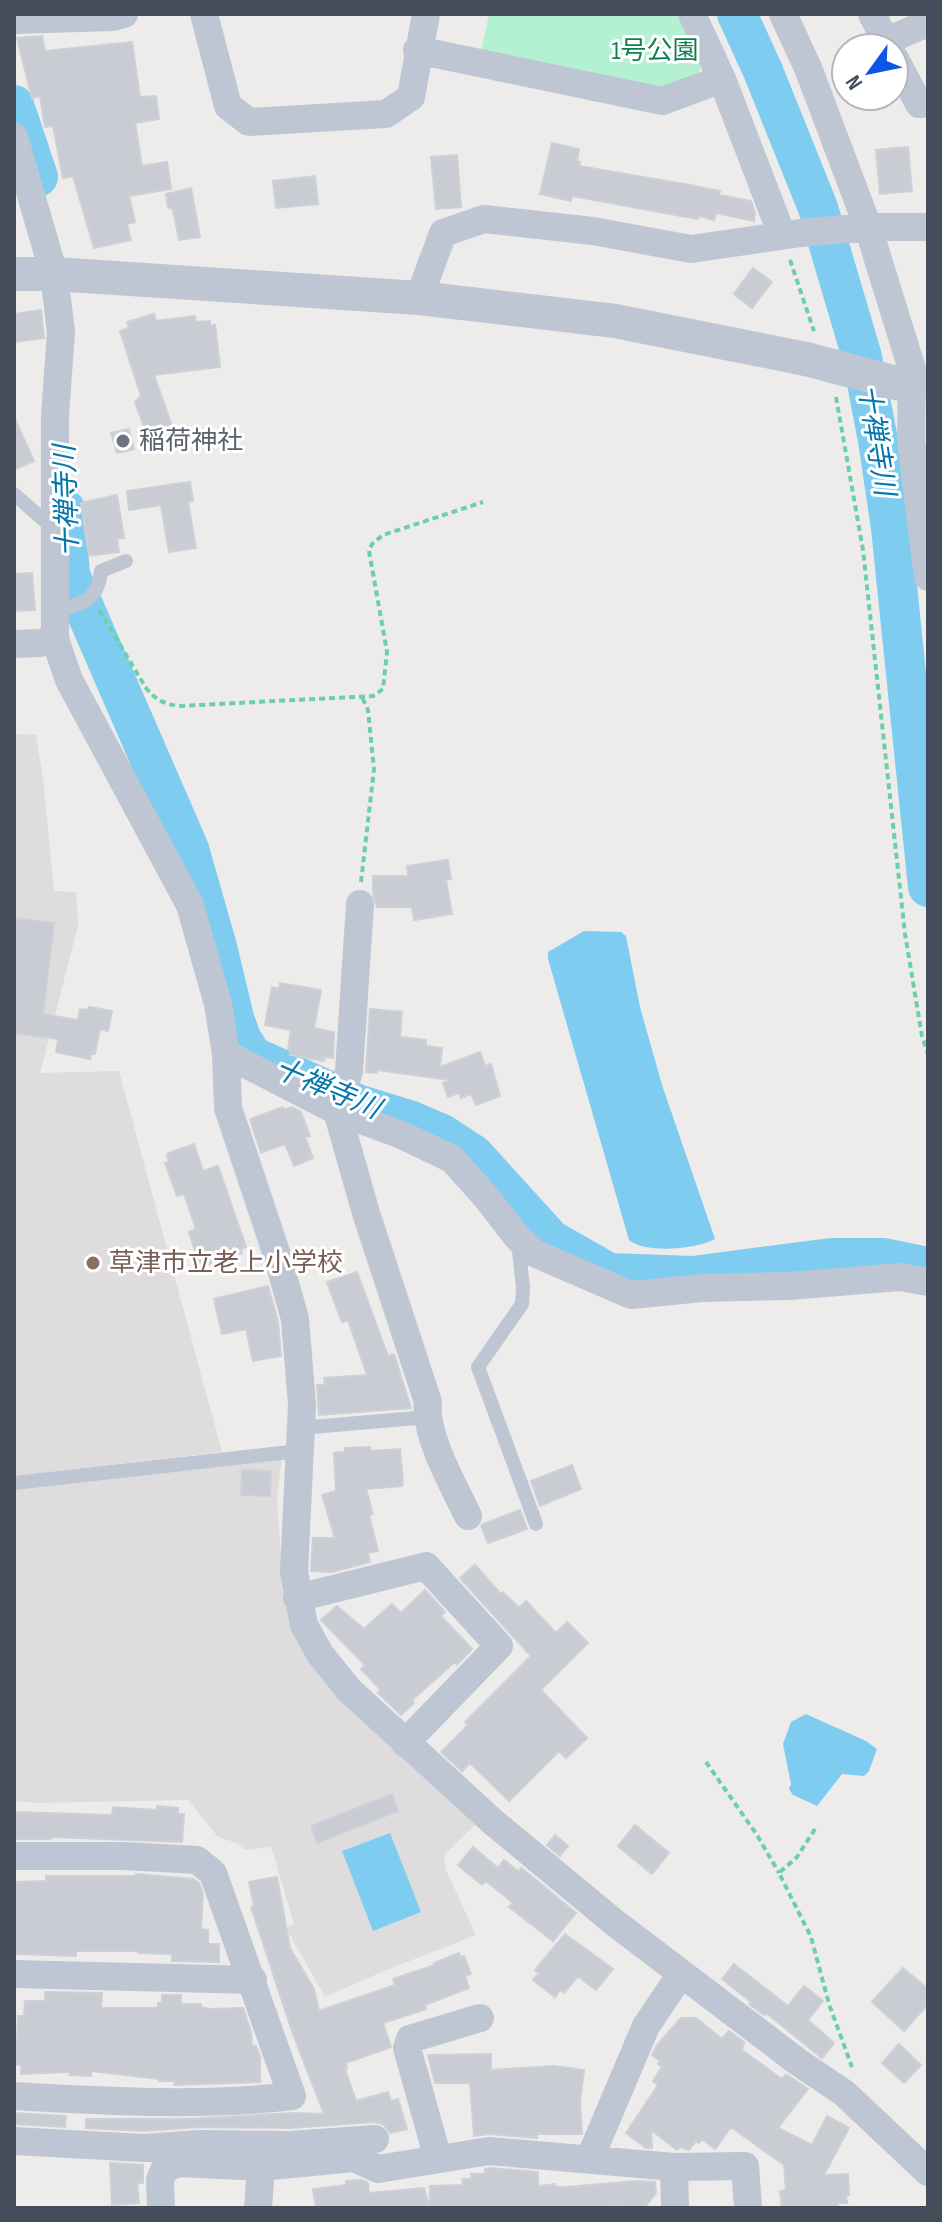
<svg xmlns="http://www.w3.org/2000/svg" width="942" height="2222" viewBox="0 0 942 2222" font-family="'Sofia Sans Condensed','Noto Sans JP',sans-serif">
  <rect width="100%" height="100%" fill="#eeebeb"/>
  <!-- education -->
  <path fill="#dfdcdd" d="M14,734L36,735L43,778L54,891L76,892L78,926L40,1073L119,1071L222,1452L14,1476Z
    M282,1458L277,1497L281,1560L286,1607L291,1623L476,1824L444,1855L446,1870L476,1935L384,1971L325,1997L286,1928L294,1924L271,1847L245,1850L237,1843L218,1837L188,1800L37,1803L14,1801V1489Z"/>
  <!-- green -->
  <path fill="#b4f1d2" d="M489,14H679L703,62L696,79L653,89L481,52Z"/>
  <!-- water -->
  <path fill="#7ecdf1" d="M584,931L621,932L626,936L640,1007L662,1085L715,1239C698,1249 645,1254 629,1240L548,959V952Z
    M806,1714L866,1741L877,1749L869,1771L864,1776L842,1774L817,1806L793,1795L789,1789L791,1784L783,1744L791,1722Z
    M390,1833L421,1912L373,1931L342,1851Z"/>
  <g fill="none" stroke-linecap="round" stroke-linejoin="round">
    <!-- river -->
    <path stroke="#7ecdf1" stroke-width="40" d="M737,14L763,71L818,208L862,357L878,440L891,528L928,887
      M14,105L38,177
      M65,509L70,575L189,849L217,947L234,1018L241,1038L252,1056L357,1104L409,1120L442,1134L474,1155L551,1240L609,1273L693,1276L831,1258H884L928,1267"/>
  </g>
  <!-- building -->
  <path fill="#caccd4" stroke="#ced0d8" stroke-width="2" d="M42,36L45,51L132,42L140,97L156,96L159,119L135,123L142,166L167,162L171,189L129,196L135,222L127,224L131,240L94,248L73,176L63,178L53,126L45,127L40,96L32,98L17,38Z
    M552,143L579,149L577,161L580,162L579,166L690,185L720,191L719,195L751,201L755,213L754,221L716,213L714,220L699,216L698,219L572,196L571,201L540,194Z
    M908,147L912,191L880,194L876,150Z
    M457,155L461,207L436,209L431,157Z
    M315,176L318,204L276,208L273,181Z
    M191,188L200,237L179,240L173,210L168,207L166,194Z
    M753,268L772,282L752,308L734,294Z
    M41,310L44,338L14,342V314Z
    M154,314L156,321L195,316L196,322L210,321V326L215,325L220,367L154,375L172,426L147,435L135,402L141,396L120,331L129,328L127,322Z
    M14,417L34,461L14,470Z
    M129,429L134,449L117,453L111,433Z
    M190,482L193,501L188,502L196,548L169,552L161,505L129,510L127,491Z
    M117,495L124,538L117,539L119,552L89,556L81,503Z
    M32,573L35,610L14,611V574Z
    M448,860L451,879L446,880L452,914L414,920L412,907H377L373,894V876H408L407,866Z
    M14,918L54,923L43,1014L78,1020L80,1009L88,1010L89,1007L112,1011L108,1031L100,1029L95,1054H91L90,1059L56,1052L58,1039L14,1033Z
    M280,983L321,990L314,1028L334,1032L333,1058L324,1057V1061L290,1055L291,1050L288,1049L291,1030L265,1025L272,987L279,989Z
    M370,1009L402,1012L400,1037L426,1040V1046L442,1048L440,1067L480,1052L485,1066L491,1064L500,1096L476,1105L471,1094L461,1098L459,1093L448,1097L443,1083L450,1080L377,1070V1073L366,1072Z
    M283,1107L284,1110L292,1107L301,1112L310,1136L305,1137L313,1158L294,1166L285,1144L261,1153L250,1119Z
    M194,1144L203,1171L218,1166L246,1247L241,1249L242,1253L200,1267L189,1232L196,1229L184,1194L177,1196L165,1163L169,1162L167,1154Z
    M357,1272L388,1356L394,1354L411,1408L319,1415L317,1385H325L324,1378L367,1375L348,1320L342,1322L327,1282Z
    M268,1286L278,1322L281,1356L253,1361L246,1329L222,1334L214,1299Z
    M370,1447L371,1451L400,1449L403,1483L402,1486L366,1489L373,1514L369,1515L378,1551L368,1553L370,1562L332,1572L311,1571L313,1538H335L322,1495L336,1491L334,1453L345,1452V1448Z
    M572,1465L581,1489L540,1506L531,1481Z
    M242,1470L271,1471L270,1496L241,1495Z
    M520,1510L527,1529L488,1543L481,1526L483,1524Z
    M475,1565L501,1594L503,1592L519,1608L526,1601L556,1633L567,1622L588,1643L541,1690L587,1738L566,1758L559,1751L509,1801L470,1763L462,1771L441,1752L468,1725L465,1722L531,1656L460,1578Z
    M425,1590L445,1612L441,1616L472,1649L457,1665L455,1662L412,1700L414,1703L401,1715L378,1693L381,1690L361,1669L365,1665L321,1620L337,1606L364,1629L392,1604L401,1613Z
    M392,1794L398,1811L317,1843L311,1826Z
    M157,1806L178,1808V1814H184L182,1842L51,1837V1839H14V1812L112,1815L113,1807L157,1810Z
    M635,1825L669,1853L652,1874L618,1846Z
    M555,1835L568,1846L560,1856L547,1845Z
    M473,1847L498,1868L504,1860L519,1872L521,1868L525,1871L576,1913L553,1941L509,1907L513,1903L486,1881L482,1885L458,1865Z
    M136,1874L193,1879L199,1883L203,1895L201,1929L208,1930V1944H219V1962L172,1961V1954L138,1953V1951H76V1956L16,1954L14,1882L46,1881V1876H136Z
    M277,1877L290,1948L314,1989L319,2011L395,1985L393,1979L435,1965L434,1963L459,1953L460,1957L464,1956L471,1974L465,1976L469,1988L425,2005L426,2009L383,2023L391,2047L346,2063L347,2068L345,2069L356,2101L388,2092L391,2101L398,2099L407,2129L390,2133L383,2124L374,2122L290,2128L199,2127L144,2131L86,2128V2119H188L294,2113L324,2114L293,2034L251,1907L254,1906L249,1882Z
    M565,1934L613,1969L596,1990L578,1976L564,1993L560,1990L555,1997L533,1980L539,1973L535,1970Z
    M734,1964L788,2006L804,1986L823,2001L808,2020L834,2043L822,2058L766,2013L764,2015L749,2004L751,2002L722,1979Z
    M903,1968L928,1989V2004L904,2031L872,2002Z
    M45,1992L102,1993L101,2008H158V2003H162V1995H181V2004H201V2007L209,2009L243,2008L251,2032L252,2046H256L260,2057V2082L174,2085L175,2081H159L160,2079L91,2071V2076L70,2075V2072L21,2074V2065H15L14,2037H17L18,2016H24L25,2001H45Z
    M681,2018H696L722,2039L729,2031L744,2042L742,2050L782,2079L786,2074L808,2089L778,2128L812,2145L827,2116L849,2128L824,2175L848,2174L849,2195H846L847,2203H838V2208H782L780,2191L786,2190L784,2165L731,2127L715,2149L702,2139L699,2143L696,2141L689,2150L680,2147L677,2150L651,2130L652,2148H646L626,2133L658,2085L653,2081L662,2067L658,2064L660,2061L652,2055L657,2045Z
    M899,2044L921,2065L904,2083L882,2063Z
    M491,2054V2070L554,2066L584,2070L580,2102L582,2134H537V2138L490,2134L474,2136L470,2083H435L428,2055Z
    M14,2113L66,2116L65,2127L14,2124Z
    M110,2163L143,2165V2183H137L139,2203L112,2205Z
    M490,2168L538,2172V2186L555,2184V2187H566L635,2181L655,2182L656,2193L645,2207L626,2208L623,2205L594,2208H430V2186L463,2185L462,2179H472L471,2174H485V2169Z
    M361,2180L368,2183L369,2193L424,2188L430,2208H316L313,2189L346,2185V2181Z"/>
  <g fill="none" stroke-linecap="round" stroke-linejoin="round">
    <!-- path -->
    <path stroke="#6bd0a9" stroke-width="4" stroke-dasharray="6 4" stroke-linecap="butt" d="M790,260L814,331
      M836,397L863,550L905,934L922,1036L928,1054
      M99,610L146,688C156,700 164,704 179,706L373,696L383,689L387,652L369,551L372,544L383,535L483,502
      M361,882L374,769L368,710L362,697
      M706,1762L757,1835L779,1873
      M815,1829L797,1857L779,1873L811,1937L829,2004L852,2067"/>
    <!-- service -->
    <path stroke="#bdc6d2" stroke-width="14" d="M14,494L54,529
      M54,612C80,603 98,603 101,571L126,561
      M518,1242L523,1287L522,1304L478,1367L536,1524
      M300,1428L428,1417
      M14,1483L299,1451"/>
    <!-- minor -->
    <path stroke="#bdc6d2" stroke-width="28" d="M204,14L228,106L249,122L386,114L411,97L426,14
      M692,14L722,79L782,235
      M783,14L808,68L868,227L912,369L911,440L928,577
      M872,14L889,48
      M14,20L113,17L124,14
      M886,41L928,23
      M417,50L662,101L722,79
      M894,57L919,104L928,103
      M14,137L54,274L61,332L55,415V639L69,680L190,905L218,1004L226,1054L228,1108L278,1258L295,1319L302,1405L294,1571L304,1625L320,1654L349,1690L493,1822L615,1923L798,2062L844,2093L928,2172
      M419,298L443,233L484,219L593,231L691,249L801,233L868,227H928
      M14,644L40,643L55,639
      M360,904L349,1071L337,1111L366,1213L428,1402C424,1435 454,1486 468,1516
      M226,1054L337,1111L404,1136L452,1159L486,1197L517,1237L534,1253L631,1295L702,1288L789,1286L900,1277L928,1282
      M297,1598L426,1566L499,1646L405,1743
      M14,1856H124L197,1860L213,1873L292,2096C201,2107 106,2101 14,2096
      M14,1974L253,1980
      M14,2141L144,2148L199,2144L290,2145L375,2139
      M590,2158L646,2026L681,1974
      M438,2159L407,2048L410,2039L480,2018
      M674,2167L675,2208
      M161,2208L160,2180L165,2168L179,2163L261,2167L354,2158L378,2169L489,2151L674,2167L745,2166L748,2208
      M258,2208L261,2167"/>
    <!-- tertiary -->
    <path stroke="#bdc6d2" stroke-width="34" d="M14,274H54L419,298L615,321L806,359"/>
    <!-- tertiary-bridge -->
    <path stroke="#bdc6d2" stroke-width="34" d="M806,359L912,387"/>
  </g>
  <!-- markers -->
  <circle fill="#6b7280" stroke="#fff" stroke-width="3" cx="123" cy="441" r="8"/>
  <circle fill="#8d6e63" stroke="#fff" stroke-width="3" cx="93" cy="1263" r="8"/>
  <g text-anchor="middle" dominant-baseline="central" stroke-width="6" stroke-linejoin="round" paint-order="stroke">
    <!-- park labels -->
    <g font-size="26" fill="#107e53" stroke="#fff">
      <text x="655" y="51">1号公園</text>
    </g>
    <!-- worship labels -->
    <g font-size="26" fill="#5b616d" stroke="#fff" text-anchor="start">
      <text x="139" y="441">稲荷神社</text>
    </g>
    <!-- education labels -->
    <g font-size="26" fill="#785e54" stroke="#fff" text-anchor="start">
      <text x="109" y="1263">草津市立老上小学校</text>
    </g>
    <!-- water labels -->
    <g font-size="28" font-style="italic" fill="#0377ac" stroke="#fff">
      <text transform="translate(876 440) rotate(81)">十禅寺川</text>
      <text transform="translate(67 501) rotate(-92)">十禅寺川</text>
      <text transform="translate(327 1089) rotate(23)">十禅寺川</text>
    </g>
  </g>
  <!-- border -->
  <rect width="942" height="2222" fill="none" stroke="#434c59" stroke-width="32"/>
  <!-- north arrow -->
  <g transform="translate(870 72) rotate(237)"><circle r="38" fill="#ffffff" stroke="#b4b7bd" stroke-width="2"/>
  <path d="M0-6L14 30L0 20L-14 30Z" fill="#0d55e6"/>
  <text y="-12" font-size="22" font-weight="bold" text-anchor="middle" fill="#434c59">N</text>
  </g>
</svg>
